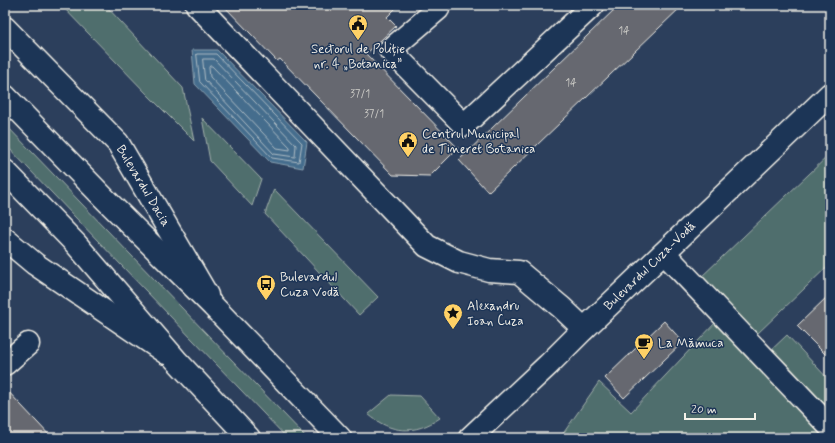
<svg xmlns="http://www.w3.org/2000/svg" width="835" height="443" viewBox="0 0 835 443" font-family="Mynerve,sans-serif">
  <rect width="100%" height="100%" fill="#2c3f5c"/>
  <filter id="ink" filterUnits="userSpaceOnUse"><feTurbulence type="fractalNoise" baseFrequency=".025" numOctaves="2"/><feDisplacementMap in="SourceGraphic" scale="8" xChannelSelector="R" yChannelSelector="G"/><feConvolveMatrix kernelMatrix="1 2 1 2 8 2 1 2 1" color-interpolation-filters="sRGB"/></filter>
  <g filter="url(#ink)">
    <!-- green -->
    <path fill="#506e6d" stroke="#a2b0aa" d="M61,5H105L183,88L194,141L147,94Z
      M202,118L261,179L252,206L210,161Z
      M5,124L307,438H287L5,144Z
      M830,154V264L756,335L699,279Z
      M274,189L378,297L359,315L265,214Z
      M717,321L829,438H560L599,382L631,412Z
      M787,335L830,381V407L825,412L768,353Z
      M391,395L420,396L440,418C415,435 391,434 368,414Z"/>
    <!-- water -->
    <path fill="#456d8d" stroke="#8ba2b1" d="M192,50H217L307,142L303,168L270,162L195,84Z"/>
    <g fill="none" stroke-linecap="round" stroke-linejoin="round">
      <!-- shore -->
      <path stroke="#aebcc4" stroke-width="1" d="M197,54H216L302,143L299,162L272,158L200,82Z
        M203,59H214L296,145L295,157L274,154L205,80Z
        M210,66H212L290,147V150L277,148L210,77L209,68Z"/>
    </g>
    <!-- building -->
    <path fill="#666870" stroke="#f4f1e8" d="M223,5H399L387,17L396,26L366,54L458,148L430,176L393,175L280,59L277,61Z
      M619,5H683L488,192L459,160Z
      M830,294V359L797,326Z
      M664,321L683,342L624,398L605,378Z
      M5,388L52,438H5Z"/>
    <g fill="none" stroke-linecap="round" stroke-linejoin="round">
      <defs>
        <path id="minor" d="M197,5L427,246L459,262L489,270L519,272L562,308L584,329
          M433,5L438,9L390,50L464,125L593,5
          M5,28L118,143L207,295
          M5,239L35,264L166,353
          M664,253L830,427
          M5,364L28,344"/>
        <path id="major" d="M5,96L107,201L213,306L340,438
          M5,171L76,244L176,360L249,438
          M470,438L548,365L584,329L830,94"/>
      </defs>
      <!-- minor casing -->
      <use href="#minor" stroke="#f4f1e8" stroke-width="25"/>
      <!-- major casing -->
      <use href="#major" stroke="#f4f1e8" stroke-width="25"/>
      <!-- minor -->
      <use href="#minor" stroke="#1d3557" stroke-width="22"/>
      <!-- major -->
      <use href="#major" stroke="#1d3557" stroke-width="22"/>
    </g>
  </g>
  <!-- icons -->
  <defs>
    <symbol id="civic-pin" viewBox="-11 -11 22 30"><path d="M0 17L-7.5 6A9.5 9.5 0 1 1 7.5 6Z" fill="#ffd166" stroke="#1d3557"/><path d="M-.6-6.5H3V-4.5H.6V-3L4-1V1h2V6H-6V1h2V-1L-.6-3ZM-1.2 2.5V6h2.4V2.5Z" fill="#111"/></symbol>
    <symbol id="bus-pin" viewBox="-11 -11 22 30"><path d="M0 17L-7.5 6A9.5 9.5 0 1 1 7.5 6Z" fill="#ffd166" stroke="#1d3557"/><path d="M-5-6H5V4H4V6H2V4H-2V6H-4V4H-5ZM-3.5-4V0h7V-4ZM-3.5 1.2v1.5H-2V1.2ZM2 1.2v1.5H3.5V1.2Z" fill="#111"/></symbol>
    <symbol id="sight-pin" viewBox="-11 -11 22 30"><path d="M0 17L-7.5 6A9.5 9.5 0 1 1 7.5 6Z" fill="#ffd166" stroke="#1d3557"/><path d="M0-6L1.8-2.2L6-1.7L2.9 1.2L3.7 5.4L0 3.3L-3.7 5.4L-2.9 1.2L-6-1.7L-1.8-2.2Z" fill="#111"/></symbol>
    <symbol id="cafe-pin" viewBox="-11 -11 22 30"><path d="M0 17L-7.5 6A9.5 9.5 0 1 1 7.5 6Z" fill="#ffd166" stroke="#1d3557"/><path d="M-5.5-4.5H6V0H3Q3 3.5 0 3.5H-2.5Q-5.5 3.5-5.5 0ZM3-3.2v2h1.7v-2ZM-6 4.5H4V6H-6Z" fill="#111"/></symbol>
  </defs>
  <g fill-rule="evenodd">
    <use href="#civic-pin" x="347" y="13" width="22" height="30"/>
    <use href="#civic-pin" x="397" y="130" width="22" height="30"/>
    <use href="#bus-pin" x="255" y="273" width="22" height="30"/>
    <use href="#sight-pin" x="442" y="302" width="22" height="30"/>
    <use href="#cafe-pin" x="633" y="332" width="22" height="30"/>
  </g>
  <g text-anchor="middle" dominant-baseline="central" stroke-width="3" stroke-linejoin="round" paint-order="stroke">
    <!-- number labels -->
    <g font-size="11" fill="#d0cfca">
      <text x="624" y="31">14</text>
      <text x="571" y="83">14</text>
      <text x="360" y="94">37/1</text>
      <text x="374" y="114">37/1</text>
    </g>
    <!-- poi labels -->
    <g font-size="13" fill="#f4f1e8" stroke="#1d3557" text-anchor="start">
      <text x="358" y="49" text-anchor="middle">Sectorul de Poliție<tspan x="358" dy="15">nr. 4 „Botanica”</tspan></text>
      <text x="422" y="134">Centrul Municipal<tspan x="422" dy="15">de Tineret Botanica</tspan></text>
      <text x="280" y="277">Bulevardul<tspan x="280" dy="15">Cuza Vodă</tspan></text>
      <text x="467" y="306">Alexandru<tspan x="467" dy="15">Ioan Cuza</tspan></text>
      <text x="658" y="343">La Mămuca</text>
    </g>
    <!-- street labels -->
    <g font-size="13" fill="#f4f1e8" stroke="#1d3557">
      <text transform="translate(143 186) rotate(59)">Bulevardul Dacia</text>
      <text transform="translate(650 266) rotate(-44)">Bulevardul Cuza-Vodă</text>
    </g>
  </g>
  <!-- margin -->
  <rect width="835" height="443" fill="none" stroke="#1d3557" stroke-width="20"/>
  <rect x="10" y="10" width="815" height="423" fill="none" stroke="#f4f1e8" stroke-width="1.5" filter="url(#ink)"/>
  <!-- scale -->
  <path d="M685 413v6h70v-6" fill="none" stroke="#f4f1e8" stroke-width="2"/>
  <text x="691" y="413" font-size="12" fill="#f4f1e8" stroke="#1d3557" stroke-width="3" paint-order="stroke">20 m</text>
</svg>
